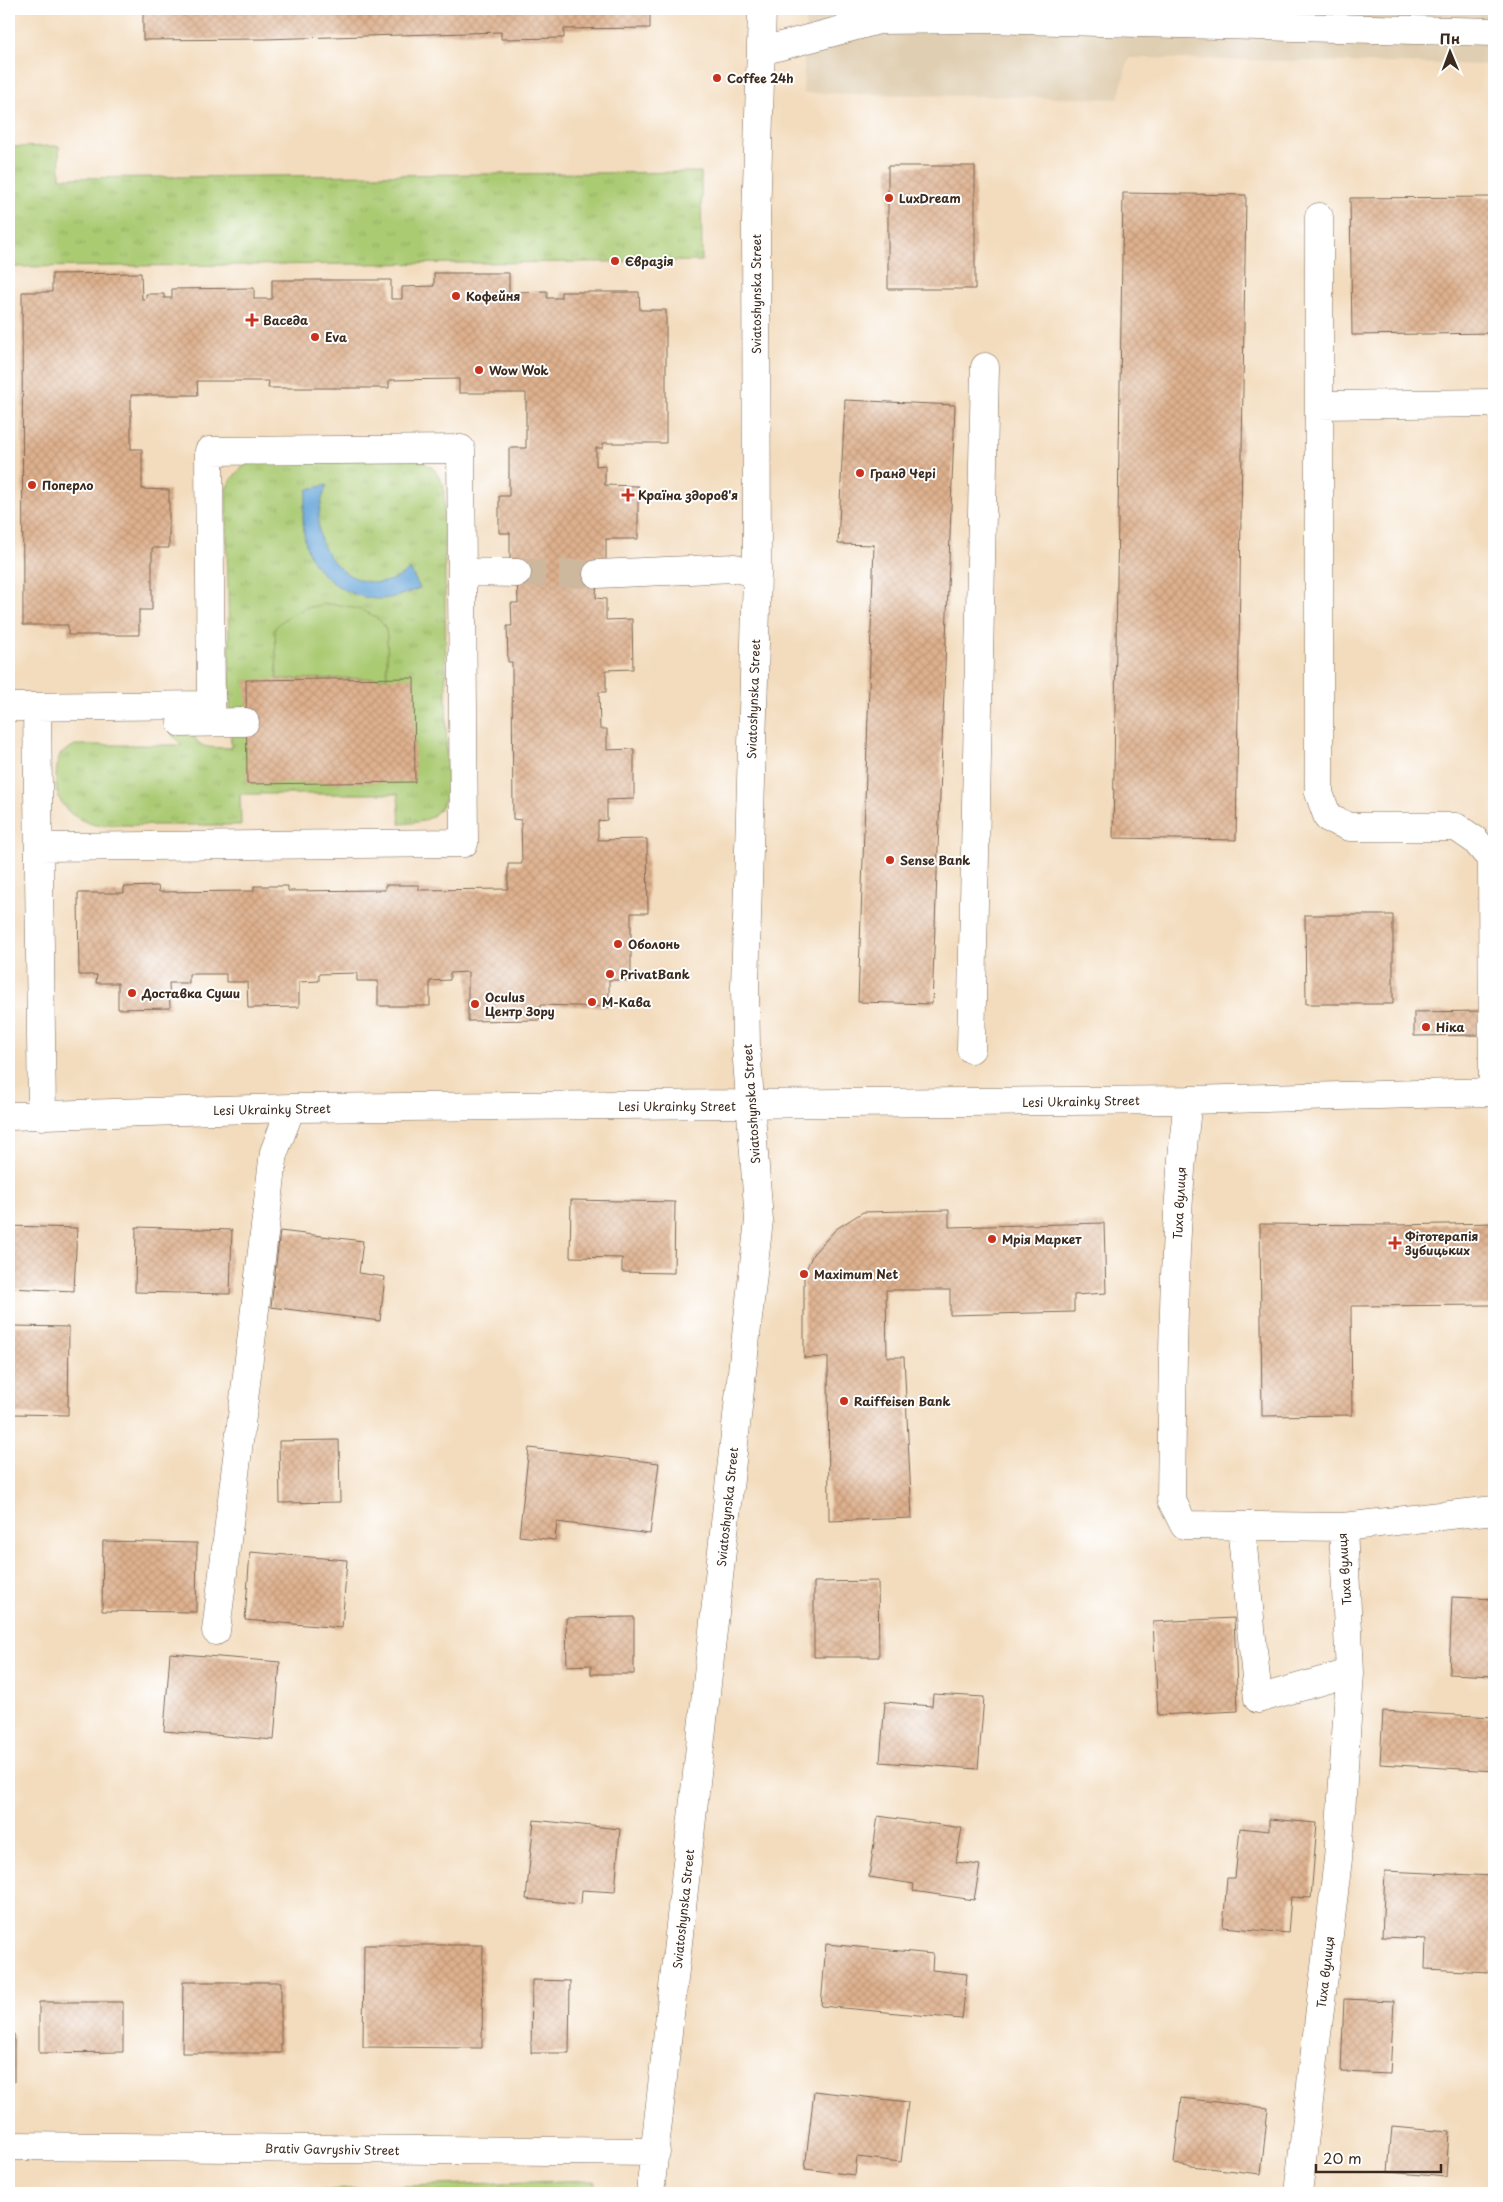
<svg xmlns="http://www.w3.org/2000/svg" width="1503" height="2202" viewBox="0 0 1503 2202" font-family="'Playpen Sans',sans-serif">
  <defs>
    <pattern id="park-tufts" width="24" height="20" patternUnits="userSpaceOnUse" patternTransform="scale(1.25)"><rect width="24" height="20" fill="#abcb73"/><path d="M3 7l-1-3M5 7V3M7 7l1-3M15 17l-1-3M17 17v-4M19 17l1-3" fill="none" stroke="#94ae63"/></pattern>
    <pattern id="building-cross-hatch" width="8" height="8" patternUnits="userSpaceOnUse" patternTransform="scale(1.25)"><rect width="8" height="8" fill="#deb18e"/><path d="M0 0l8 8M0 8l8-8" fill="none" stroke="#bf987a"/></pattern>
  </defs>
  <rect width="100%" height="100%" fill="#fff"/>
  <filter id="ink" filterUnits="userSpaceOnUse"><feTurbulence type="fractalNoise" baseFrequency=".02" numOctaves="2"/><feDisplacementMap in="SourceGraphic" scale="10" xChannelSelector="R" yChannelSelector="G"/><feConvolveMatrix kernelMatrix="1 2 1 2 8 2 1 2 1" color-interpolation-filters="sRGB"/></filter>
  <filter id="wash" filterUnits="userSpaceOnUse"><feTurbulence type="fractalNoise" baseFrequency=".0096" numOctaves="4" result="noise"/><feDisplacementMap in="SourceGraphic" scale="20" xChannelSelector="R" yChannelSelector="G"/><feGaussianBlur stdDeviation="1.12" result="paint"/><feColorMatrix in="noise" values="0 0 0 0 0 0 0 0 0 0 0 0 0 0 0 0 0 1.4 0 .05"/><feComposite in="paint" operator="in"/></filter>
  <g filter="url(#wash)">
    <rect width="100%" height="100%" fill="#f3dcbd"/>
    <!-- built -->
    <path fill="#dfceb1" d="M806,9H1494V65L1129,58L1118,99L803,93Z"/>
    <!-- park -->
    <path fill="url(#park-tufts)" stroke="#737a48" d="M59,146L60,178L701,172L702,261L9,267V147Z
      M419,459L434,469L444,486L447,793C438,819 427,822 400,824L398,794H240L241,825H95C57,814 50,790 60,754L75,745H182L172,735L171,721L190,723C196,751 206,747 231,748L226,489C234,474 240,467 255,460Z
      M595,2180L594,2193H278L405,2186Z"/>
    <!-- pitch -->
    <path fill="#abcb73" stroke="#737a48" d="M328,604C344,604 382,612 386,631C389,645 386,663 387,678L277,679L275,628C291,611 306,607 328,604Z"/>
    <!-- water -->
    <path fill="#66a5d8" stroke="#50687b" d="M327,485C319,504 314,530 325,549C342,581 381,595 410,569L420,588C407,593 391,600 376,599C349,597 320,579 309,554C304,543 303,527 303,516C303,507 306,498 308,489Z"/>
    <g id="blocks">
      <!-- building -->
      <path fill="url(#building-cross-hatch)" d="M143,9H650V28L564,29V38L501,39V32L264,39L143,40Z
        M888,166H975V289H888Z
        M1123,193L1246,195L1236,840L1113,838Z
        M1494,197V333L1352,335L1350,198Z
        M141,273L142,299H146V294H164V298H172V289L254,288V299H272V280H391V299H402V287L434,286V273H509V298H517V292L547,291V298H561V292H639L640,310H666V443H603V448H596V466L605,465V485L638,486V539H606V560L597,574L596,598L606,599V620L632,619L633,669L606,670V692H599L600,729H607V750L634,749V799L607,800V820L598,821V840L647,839L648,913H631V980H609V1007L540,1005V1020L468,1021V972L450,973V980L430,981V1006H378V981H357V973L319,974V981L299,982V1007L248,1008L247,982H226V974H189V983H169L170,1008L118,1009V983H96L97,975H79L78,893H124V887L158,886L159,892L254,891V886H288V891L385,890V885H419V890L508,889V864H522L521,820L513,819L512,662H508L507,626H512L511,603H518L517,573L510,561V533H499V496H509V448H526V393H459V379L389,380V388H268L269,381H197L198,395H131V449H142V489L169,490V548H152V610H139V635H68V625H23L22,292H52V274Z
        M845,400L955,405L932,1004L858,1002L874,545L838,544Z
        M414,678L415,782L247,784L246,680Z
        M1305,915H1393V1004H1306Z
        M1481,1011L1482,1035L1414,1036V1012Z
        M571,1200L675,1202L674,1273L622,1272V1258L570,1257Z
        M949,1210V1227L1104,1223L1106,1293L1074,1295V1312L950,1315V1290H886L887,1357H904L912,1518L829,1521L828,1357L804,1358V1274L813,1254L836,1229L863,1212Z
        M1494,1223V1305L1351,1306L1352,1415L1262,1416L1260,1224L1395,1225Z
        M9,1226L77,1228L74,1291L9,1288Z
        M136,1227L232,1230L230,1294L135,1292Z
        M280,1231L363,1241L359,1273L385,1277L380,1321L271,1307Z
        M14,1326L69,1327L68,1415L13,1414Z
        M339,1440L340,1502L280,1503L279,1441Z
        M529,1448L659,1463L650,1534L557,1522L555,1540L519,1536Z
        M103,1541L197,1543L196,1612L102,1611Z
        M250,1552L347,1560L342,1628L245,1620Z
        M878,1581L879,1657H814V1582Z
        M1452,1597L1494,1599V1676L1449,1674Z
        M634,1617V1674H591V1665L567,1666L566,1618Z
        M1234,1618L1238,1711L1158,1715L1153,1622Z
        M170,1653L280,1662L274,1740L164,1731Z
        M933,1694L984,1697L978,1769L880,1762L885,1702L932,1706Z
        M1383,1711L1494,1717V1771L1380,1764Z
        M878,1816L962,1828L956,1862L980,1865L974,1900L913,1891L914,1884L869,1877Z
        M1269,1819L1317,1823L1311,1898L1291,1897L1288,1933L1223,1927L1227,1878H1235L1240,1828L1269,1831Z
        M534,1820L620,1829L615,1892L582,1890L581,1904L526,1899Z
        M1385,1871L1494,1876L1490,1972L1425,1969L1426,1939L1382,1937Z
        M826,1944L933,1954L932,1970L967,1974L962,2019L821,2006Z
        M364,1945H483L482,2048L363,2047Z
        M532,1980L570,1981L569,2053H531Z
        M183,1982H281V2053H182Z
        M1344,1999L1394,2001L1390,2074L1341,2072Z
        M39,2002H123V2052L39,2053Z
        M14,2034V2082H9V2035Z
        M814,2091L908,2102L901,2162L857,2157L855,2175L805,2169Z
        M1181,2098L1268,2108L1261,2174L1174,2164Z
        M1392,2127L1449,2132L1446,2177L1388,2172Z"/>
    </g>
  </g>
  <g filter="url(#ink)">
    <use href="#blocks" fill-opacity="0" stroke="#7b6856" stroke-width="1"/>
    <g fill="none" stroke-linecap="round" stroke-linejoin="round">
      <!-- minor-tunnel -->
      <path stroke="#ceb89d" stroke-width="28" stroke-dasharray="28 14" stroke-linecap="butt" d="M517,573L597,574"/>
      <defs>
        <path id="minor" d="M762,51L879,20L981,19L1494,32
          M1319,217V793L1328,818L1350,827H1456L1475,840L1492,860L1493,1092
          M1319,405L1494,403
          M462,572L517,573
          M597,574L735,568L757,574
          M9,707L211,705L209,451L461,449L464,843L39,847
          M37,707L42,1116
          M181,723L245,722
          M971,1049L985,367
          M1188,1100C1172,1232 1173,1366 1171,1499L1184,1525L1343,1527L1494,1510
          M9,1116L291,1108L1188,1100L1494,1092
          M1241,1526L1258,1699L1350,1673
          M216,1631L274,1152L291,1108
          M9,2146L656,2152
          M650,2193L759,1220L746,1047L745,987L757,574L756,221L762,9
          M1298,2193L1338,1859L1350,1673L1343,1527"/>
      </defs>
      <!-- minor casing -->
      <use href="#minor" stroke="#7b6856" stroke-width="29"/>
      <!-- minor -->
      <use href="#minor" stroke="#fff" stroke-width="28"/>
    </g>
  </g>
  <!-- markers -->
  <g fill="#c8321e" stroke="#fff" stroke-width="2">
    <circle cx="717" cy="78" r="5"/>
    <circle cx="889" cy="198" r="5"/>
    <circle cx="615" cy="261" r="5"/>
    <circle cx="456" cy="296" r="5"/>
    <path d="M249.5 312.5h5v5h5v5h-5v5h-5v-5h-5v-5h5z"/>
    <circle cx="315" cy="337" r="5"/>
    <circle cx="479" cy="370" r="5"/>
    <circle cx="860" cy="473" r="5"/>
    <circle cx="32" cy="485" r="5"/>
    <path d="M625.5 487.5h5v5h5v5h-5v5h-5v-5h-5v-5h5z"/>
    <circle cx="890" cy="860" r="5"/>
    <circle cx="618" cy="944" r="5"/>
    <circle cx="610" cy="974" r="5"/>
    <circle cx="132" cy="993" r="5"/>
    <circle cx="592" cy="1002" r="5"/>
    <circle cx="475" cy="1004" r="5"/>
    <circle cx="1426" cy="1027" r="5"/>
    <circle cx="992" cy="1239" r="5"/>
    <path d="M1392.5 1235.5h5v5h5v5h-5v5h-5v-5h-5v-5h5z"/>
    <circle cx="804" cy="1274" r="5"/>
    <circle cx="844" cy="1401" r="5"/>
  </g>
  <g text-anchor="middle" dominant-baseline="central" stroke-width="4" stroke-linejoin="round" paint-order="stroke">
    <!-- poi labels -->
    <g font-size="12" font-weight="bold" fill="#3b2a1e" stroke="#fff" text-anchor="start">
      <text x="727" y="78">Coffee 24h</text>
      <text x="899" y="198">LuxDream</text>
      <text x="625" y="261">Євразія</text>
      <text x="466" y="296">Кофейня</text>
      <text x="263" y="320">Васеда</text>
      <text x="325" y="337">Eva</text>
      <text x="489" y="370">Wow Wok</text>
      <text x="870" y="473">Гранд Чері</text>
      <text x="42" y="485">Поперло</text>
      <text x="638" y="495">Країна здоров'я</text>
      <text x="900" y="860">Sense Bank</text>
      <text x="628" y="944">Оболонь</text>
      <text x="620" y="974">PrivatBank</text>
      <text x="142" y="993">Доставка Суши</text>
      <text x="485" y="997">Oculus<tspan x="485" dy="14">Центр Зору</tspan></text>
      <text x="602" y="1002">М-Кава</text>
      <text x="1436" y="1027">Ніка</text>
      <text x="1405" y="1236">Фітотерапія<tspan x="1405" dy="14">Зубицьких</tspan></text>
      <text x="1002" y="1239">Мрія Маркет</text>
      <text x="814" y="1274">Maximum Net</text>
      <text x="854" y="1401">Raiffeisen Bank</text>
    </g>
    <!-- street labels -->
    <g font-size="12" fill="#3b2a1e" stroke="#fff">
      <text transform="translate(756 294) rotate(-90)">Sviatoshynska Street</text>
      <text transform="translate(753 699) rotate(-88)">Sviatoshynska Street</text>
      <text transform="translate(1081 1101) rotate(-1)">Lesi Ukrainky Street</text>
      <text transform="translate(751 1104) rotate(-94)">Sviatoshynska Street</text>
      <text x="677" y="1106">Lesi Ukrainky Street</text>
      <text transform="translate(272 1109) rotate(-1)">Lesi Ukrainky Street</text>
      <text transform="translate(1179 1203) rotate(-87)">Тиха вулиця</text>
      <text transform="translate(727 1507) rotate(-84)">Sviatoshynska Street</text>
      <text transform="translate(1344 1569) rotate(-94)">Тиха вулиця</text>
      <text transform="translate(683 1909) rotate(-84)">Sviatoshynska Street</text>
      <text transform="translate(1325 1972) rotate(-83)">Тиха вулиця</text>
      <text transform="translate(332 2149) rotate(1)">Brativ Gavryshiv Street</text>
    </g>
  </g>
  <!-- margin -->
  <rect width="1503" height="2202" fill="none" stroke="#fff" stroke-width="30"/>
  <!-- north arrow -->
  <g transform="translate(1450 52) rotate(359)" stroke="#ffffff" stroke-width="4" paint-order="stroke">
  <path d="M0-4L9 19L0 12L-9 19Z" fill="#3b2a1e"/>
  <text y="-8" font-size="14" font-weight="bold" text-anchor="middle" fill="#3b2a1e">Пн</text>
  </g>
  <!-- scale -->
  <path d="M1316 2164v8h125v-8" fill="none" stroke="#3b2a1e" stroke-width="2.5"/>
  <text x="1323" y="2164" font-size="15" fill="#3b2a1e" stroke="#ffffff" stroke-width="4" paint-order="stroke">20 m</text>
</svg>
